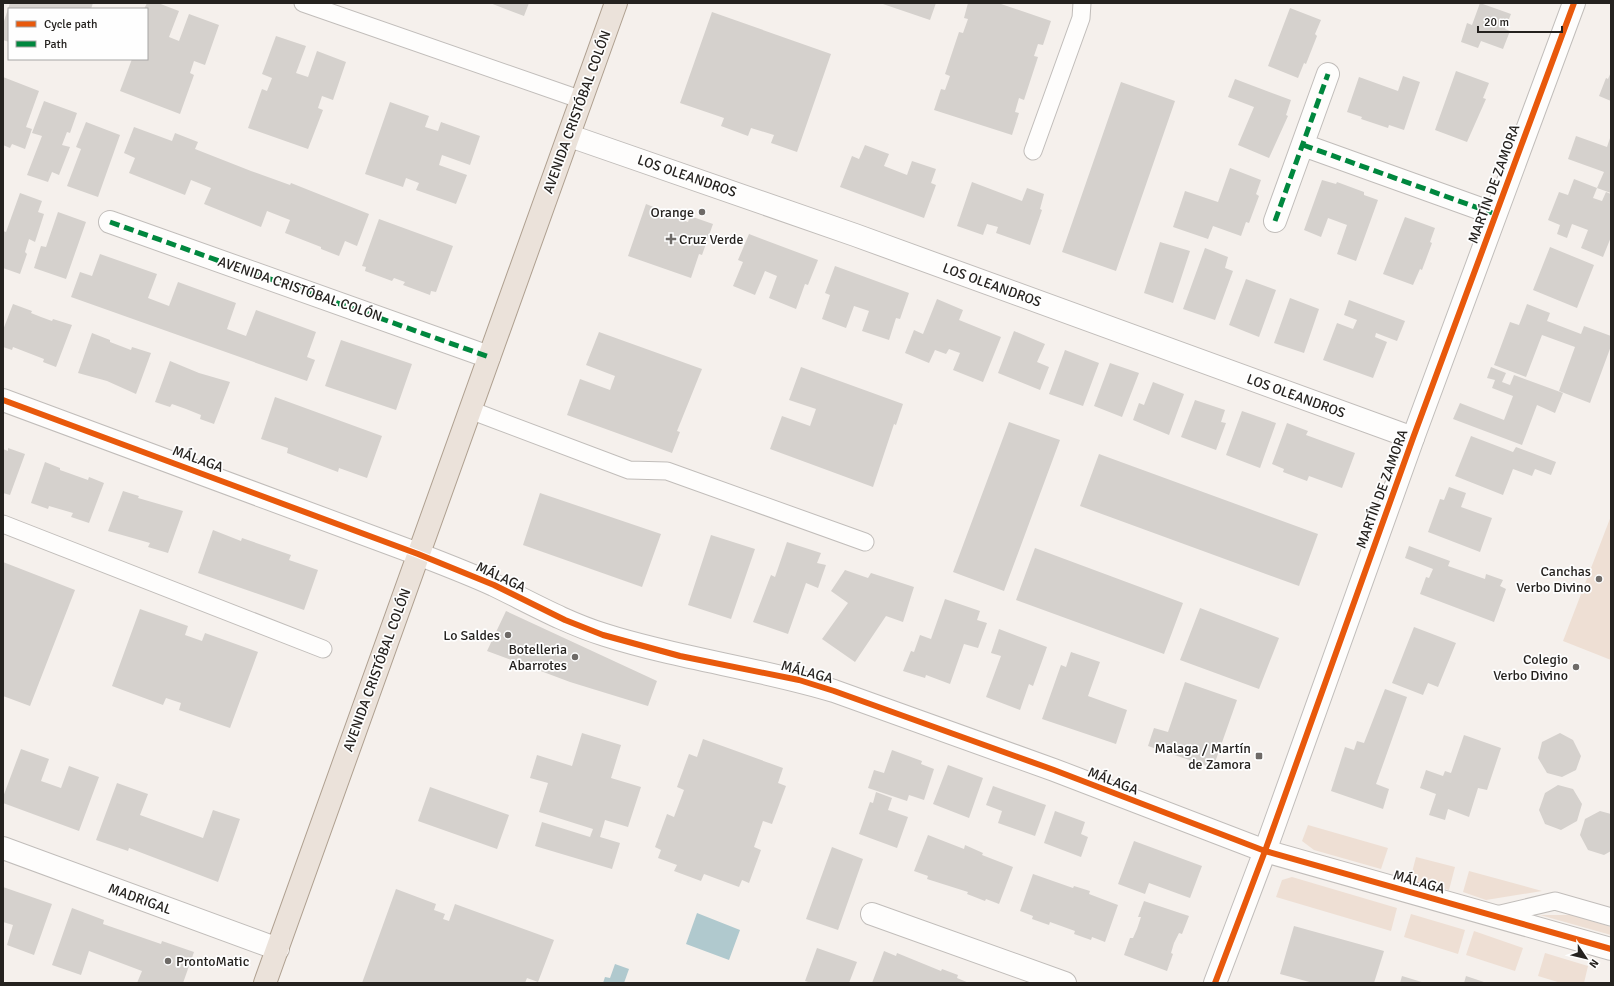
<svg xmlns="http://www.w3.org/2000/svg" width="1614" height="986" viewBox="0 0 1614 986" font-family="Signika,sans-serif">
  <rect width="100%" height="100%" fill="#f5f0ec"/>
  <!-- green -->
  <path fill="#eedfd4" d="M1611,516V660L1563,641Z
    M1308,825L1388,848L1381,869L1314,850L1302,841Z
    M1416,857L1455,867L1449,890L1410,880Z
    M1469,871L1542,891L1486,900L1463,892Z
    M1292,877L1397,908L1391,931L1276,897L1282,880Z
    M1411,914L1465,930L1458,954L1404,937Z
    M1540,915H1572L1611,927V935Z
    M1474,931L1523,948L1515,971L1466,955Z
    M1545,953L1588,966L1584,983H1561L1538,976Z"/>
  <!-- water -->
  <path fill="#b0c9ce" d="M697,913L740,930L729,960L686,944Z
    M615,964L629,969L624,983H603L605,977L610,978Z"/>
  <!-- building -->
  <path fill="#d5d1cd" d="M10,3H93L91,9H9V42L3,40V24Z
    M147,3H158L179,11L169,37L179,41L189,14L219,25L205,65L194,61L190,73L194,75L180,114L120,91L132,59H147V9H144Z
    M490,3H529L524,16Z
    M880,3H936L930,20Z
    M968,3H998L1051,21L1043,45L1038,44L1034,56L1038,57L1024,100L1019,98L1015,112L1019,113L1012,135L934,110L941,89L945,90L950,76L945,74L959,32L963,33L968,19L964,18Z
    M1480,3L1511,14L1505,29L1510,31L1503,49L1481,41L1478,48L1461,42L1467,23L1472,25Z
    M1290,8L1321,20L1315,34L1317,36L1306,64L1304,63L1298,78L1268,66Z
    M712,12L831,54L797,152L771,143L774,135L751,128L748,136L721,126L724,118L680,103Z
    M276,36L306,46L296,73L308,77L317,51L346,62L333,100L322,96L318,108L323,110L308,149L248,128L262,89L267,91L272,78L262,74Z
    M1456,71L1489,83L1483,98L1486,99L1467,142L1435,130Z
    M1611,72V101L1599,96L1606,78L1608,79Z
    M1403,76L1420,82L1404,130L1389,125L1388,128L1361,119L1362,117L1347,112L1359,77L1398,91Z
    M3,77L39,91L26,127L32,129L25,149L12,144L10,148L3,145Z
    M1235,79L1291,100L1286,115L1288,116L1269,158L1238,145L1254,107L1228,97Z
    M1121,82L1175,101L1116,271L1062,252Z
    M44,101L77,113L70,133L67,132L62,145L70,147L59,175L52,172L48,182L27,175L42,136L32,133Z
    M390,102L429,116L425,127L438,131L441,122L480,136L470,165L442,155L439,165L467,175L456,204L416,190L419,183L406,178L403,187L365,174Z
    M86,122L120,135L98,197L67,186L81,149L76,147Z
    M134,127L172,141L175,133L198,142L195,149L251,171L290,185L291,183L369,214L357,246L345,241L339,256L321,249V247L285,233L290,220L267,211L261,227L204,204L211,188L191,180L185,195L129,173L135,158L124,153Z
    M1611,135V193L1597,188L1604,172L1568,159L1576,136L1607,147Z
    M865,145L889,154L884,166L907,175L912,161L936,169L931,183L936,185L924,218L840,187L852,156L859,159Z
    M1230,168L1261,180L1256,194L1259,196L1249,223L1246,222L1241,236L1213,226L1208,239L1173,227L1185,191L1218,202Z
    M1574,179L1597,188L1593,198L1602,201L1606,192L1611,194V237L1603,257L1581,248L1588,230L1572,224L1567,238L1557,234L1560,225L1548,220L1559,192L1568,195Z
    M1322,180L1336,184L1337,182L1364,192V195L1378,200L1356,261L1337,254L1347,225L1328,218L1321,237L1304,230Z
    M972,182L1022,201L1027,188L1044,194L1040,209L1042,210L1030,245L996,233L998,227L987,224L983,235L957,226Z
    M20,193L42,201L38,212L44,214L35,242L29,239L25,252L27,254L20,274L3,268V231L6,232Z
    M646,204L656,208V211L688,222L690,216L713,224L702,255L699,254L691,278L628,256Z
    M58,212L86,222L66,279L34,268L41,246L46,247Z
    M1405,217L1435,228L1430,242L1432,243L1422,270L1420,269L1413,285L1383,274Z
    M379,219L453,246L436,292L431,291L430,295L403,285L405,282L394,278L392,281L365,271L366,267L362,266Z
    M749,234L818,260L808,285L805,284L796,309L769,298L777,276L765,271L755,295L733,286L743,262L738,260Z
    M1160,242L1190,251L1173,303L1144,293Z
    M1550,247L1594,265L1577,308L1533,290Z
    M1205,248L1228,257L1225,268L1233,271L1215,320L1183,309Z
    M100,254L157,274L148,298L169,306L178,282L236,303L227,329L246,336L256,310L316,332L307,357L315,360L307,381L71,297L80,272L92,276Z
    M835,266L909,293L900,319L896,318L889,340L862,331L869,311L854,306L846,328L822,319L830,295L825,293Z
    M1246,279L1276,290L1259,337L1229,325Z
    M1290,298L1319,309L1304,353L1274,343Z
    M937,299L963,310L959,320L1001,337L983,382L953,370L960,353L949,349L946,354L935,350L929,363L905,353L914,330L923,334Z
    M1349,300L1405,321L1397,341L1376,333L1375,337L1387,342L1373,378L1323,360L1337,323L1353,329L1357,320L1344,315Z
    M13,304L32,311L31,313L41,317L52,321L53,319L72,325L56,367L43,362L44,359L13,347L12,350L3,347V330Z
    M1527,304L1550,313L1547,321L1581,334L1584,326L1611,336V346L1590,403L1559,391L1575,347L1542,335L1526,377L1494,365L1510,322L1519,325Z
    M1014,331L1045,344L1037,362L1049,367L1040,390L998,373Z
    M599,332L702,369L677,431L680,432L672,453L567,415L580,379L610,390L615,376L586,365Z
    M92,333L110,340V342L131,350L132,347L151,353L136,394L107,381L78,373Z
    M341,340L412,364L396,410L325,386Z
    M1065,350L1099,363L1083,406L1049,394Z
    M170,361L199,373L230,382L214,424L200,419L201,415L186,409L172,404L170,407L155,402Z
    M1110,363L1139,373L1122,417L1094,406Z
    M801,367L903,404L896,425L894,424L873,487L770,449L782,416L810,426L816,409L789,400Z
    M1491,367L1506,373L1502,382L1510,385L1514,375L1563,393L1555,413L1537,405L1522,445L1453,419L1460,403L1504,420L1513,396L1492,388L1495,380L1487,378Z
    M1153,382L1184,394L1169,435L1133,420L1139,403L1144,405Z
    M275,397L382,436L367,478L339,468L338,472L287,453L288,448L261,439Z
    M1195,400L1225,410L1221,422L1226,423L1216,450L1181,437Z
    M1242,411L1276,423L1260,468L1226,455Z
    M1009,422L1060,440L1004,591L953,572Z
    M1287,423L1308,431L1306,435L1355,453L1342,488L1309,476L1307,481L1283,472L1284,469L1272,464Z
    M1471,436L1513,452L1516,447L1556,462L1551,475L1535,469L1532,476L1513,469L1503,495L1455,476Z
    M8,448L25,454L10,495L3,493V449L8,451Z
    M1099,454L1318,534L1299,586L1080,506Z
    M45,462L60,468V470L88,480L89,477L104,483L89,523L71,517L73,513L49,506L48,509L31,503Z
    M1449,487L1466,493L1461,507L1492,518L1480,552L1428,532L1440,499L1444,500Z
    M123,491L139,496L138,498L183,511L168,553L148,547L150,543L108,531Z
    M540,493L661,534L642,587L523,545Z
    M213,530L241,541L242,538L291,555L289,560L318,570L304,610L198,573Z
    M711,535L755,549L731,619L688,605Z
    M787,542L821,553L817,563L826,565L818,588L806,583L788,634L753,622L771,575L775,577Z
    M1409,546L1450,561L1448,566L1485,579L1486,574L1503,580L1500,586L1506,589L1494,622L1420,594L1426,577L1429,578L1433,569L1405,558Z
    M1035,548L1183,603L1164,654L1016,600Z
    M3,562L75,590L30,706L3,696Z
    M845,570L868,578L871,573L914,587L903,622L886,616L855,662L822,639L848,603L831,591Z
    M945,599L980,611L977,620L987,623L978,648L964,644L950,684L926,675L925,678L903,671L911,651L914,652L920,635L931,639Z
    M1200,608L1279,638L1259,689L1180,660Z
    M140,609L188,626L185,635L202,641L205,633L258,652L230,728L179,710L181,703L166,698L163,705L112,686Z
    M506,611L657,681L648,706L570,682L487,651Z
    M1414,627L1456,643L1438,687L1428,683L1423,695L1392,683Z
    M999,629L1047,647L1033,686L1029,684L1020,710L986,697L1001,656L991,653Z
    M1071,652L1100,662L1088,696L1127,710L1116,744L1042,719L1061,665L1066,667Z
    M1185,682L1237,700L1213,768L1148,746L1154,728L1168,732Z
    M1385,689L1407,697L1376,784L1389,789L1383,809L1331,791L1345,747L1354,750L1357,741L1364,743Z
    M582,733L621,745L611,778L641,787L628,827L605,820L600,837L620,843L612,869L535,846L542,822L590,837L593,829L539,812L548,783L530,778L537,755L572,766Z
    M1560,733L1573,740L1581,756L1576,770L1562,777L1547,773L1538,758L1542,742Z
    M1464,735L1501,748L1487,790L1478,788L1469,817L1448,809L1445,820L1429,815L1436,794L1420,788L1426,770L1443,776L1445,771L1451,773Z
    M703,739L783,768L778,783L786,786L772,824L763,821L754,847L761,850L749,883L742,880L739,887L704,874L701,881L674,871L677,865L658,858L661,850L655,847L667,814L674,817L684,790L677,787L689,754L697,757Z
    M21,749L49,759L41,781L61,788L69,766L99,777L79,831L3,803V797Z
    M892,750L922,761L921,764L934,769L924,800L909,795L907,801L868,788L874,770L884,773Z
    M948,765L983,778L969,818L933,804Z
    M117,783L148,794L140,815L203,838L213,810L240,819L218,882L129,848L128,851L96,840Z
    M1558,785L1573,789L1582,804L1577,821L1561,830L1545,824L1539,810L1545,793Z
    M993,786L1046,805L1035,836L998,823L1002,811L986,805Z
    M430,787L509,815L497,849L418,821Z
    M876,792L892,798L888,810L908,817L897,848L859,834L870,802L873,803Z
    M1055,811L1085,822L1081,834L1088,837L1081,857L1044,843Z
    M1600,811L1611,814V851L1604,855L1588,850L1580,835L1585,819Z
    M928,835L964,849L965,845L983,853L982,855L1013,867L999,904L986,899L985,901L967,894L968,892L927,879L928,876L914,871Z
    M1134,841L1202,866L1190,898L1149,883L1145,894L1118,884Z
    M832,847L863,859L838,930L806,919Z
    M1033,874L1073,888L1074,886L1090,891L1089,894L1118,905L1105,942L1092,937L1091,940L1074,934L1075,931L1050,922L1049,925L1032,919L1033,916L1020,911Z
    M3,887L52,904L34,955L7,945L13,925L3,922Z
    M396,889L436,904L434,910L445,914L443,919L449,921L455,904L554,940L538,982L527,978L525,983H362Z
    M1144,901L1189,916L1182,934L1179,933L1174,943L1171,953L1173,954L1167,971L1124,955L1130,938H1133L1137,929L1141,917H1138Z
    M72,908L104,920L103,924L161,944L162,941L194,952L183,983H137L142,971L89,951L81,975L52,965Z
    M1294,926L1384,951L1374,983H1313L1280,974Z
    M817,948L857,962L849,983H811L805,981Z
    M884,951L896,956L897,953L941,971L942,969L958,975L957,978L969,983H872Z
    M1402,976L1425,983H1400Z
    M1466,976L1487,983H1464Z"/>
  <g fill="none" stroke-linecap="round" stroke-linejoin="round">
    <defs>
      <path id="service" d="M303,3L582,100
        M1033,151L1081,18L1082,3
        M470,410L629,470L667,471L865,542
        M3,524L323,649
        M1492,916L1555,901L1611,917"/>
      <path id="minor" d="M570,136L855,235L1413,438
        M1303,145L1495,214
        M1275,221L1328,74
        M110,222L489,357
        M3,400L418,554
        M3,848L278,949
        M872,914L1065,983"/>
      <path id="tertiary" d="M418,554C444,564 470,574 494,585C531,603 566,623 605,635C680,659 759,668 834,691L1054,770L1265,851L1611,949
        M1215,983L1265,851L1413,438L1574,3"/>
      <path id="primary" d="M265,983L616,3"/>
    </defs>
    <!-- service casing -->
    <use href="#service" stroke="#c1bdba" stroke-width="19"/>
    <!-- minor casing -->
    <use href="#minor" stroke="#c1bdba" stroke-width="24"/>
    <!-- tertiary casing -->
    <use href="#tertiary" stroke="#c1bdba" stroke-width="24"/>
    <!-- primary casing -->
    <use href="#primary" stroke="#afa090" stroke-width="24"/>
    <!-- service -->
    <use href="#service" stroke="#fefdfc" stroke-width="17"/>
    <!-- minor -->
    <use href="#minor" stroke="#fefdfc" stroke-width="22"/>
    <!-- tertiary -->
    <use href="#tertiary" stroke="#fefdfc" stroke-width="22"/>
    <!-- primary -->
    <use href="#primary" stroke="#ebe2da" stroke-width="22"/>
    <!-- quiet -->
    <path stroke="#00873e" stroke-width="5" stroke-dasharray="10 5" stroke-linecap="butt" d="M1303,145L1495,214
      M1275,221L1328,74
      M110,222L489,357"/>
    <defs>
      <path id="cycleway" d="M3,400L418,554L494,585L565,620L603,635L680,656L799,680L834,691L1054,770L1265,851L1611,949
        M1215,983L1265,851L1413,438L1574,3"/>
    </defs>
    <!-- cycleway casing -->
    <use href="#cycleway" stroke="#fefefe" stroke-width="8"/>
    <!-- cycleway -->
    <use href="#cycleway" stroke="#e8590c" stroke-width="6"/>
  </g>
  <!-- markers -->
  <g fill="#6e6a67" stroke="#fefefe" stroke-width="1.5">
    <circle cx="702" cy="212" r="4"/>
    <path d="M669 233h4v4h4v4h-4v4h-4v-4h-4v-4h4z"/>
    <circle cx="1599" cy="579" r="4"/>
    <circle cx="508" cy="635" r="4"/>
    <circle cx="575" cy="657" r="4"/>
    <circle cx="1576" cy="667" r="4"/>
    <rect x="1255" y="752" width="8" height="8" rx="2"/>
    <circle cx="168" cy="961" r="4"/>
  </g>
  <g text-anchor="middle" dominant-baseline="central" stroke-width="3.5" stroke-linejoin="round" paint-order="stroke">
    <!-- street labels -->
    <g font-size="14" fill="#25221f" stroke="#fefefe">
      <text transform="translate(577 112) rotate(-70)">AVENIDA CRISTÓBAL COLÓN</text>
      <text transform="translate(687 176) rotate(19)">LOS OLEANDROS</text>
      <text transform="translate(1494 184) rotate(-70)">MARTÍN DE ZAMORA</text>
      <text transform="translate(992 285) rotate(20)">LOS OLEANDROS</text>
      <text transform="translate(300 289) rotate(19)">AVENIDA CRISTÓBAL COLÓN</text>
      <text transform="translate(1296 396) rotate(20)">LOS OLEANDROS</text>
      <text transform="translate(198 459) rotate(20)">MÁLAGA</text>
      <text transform="translate(1382 489) rotate(-70)">MARTÍN DE ZAMORA</text>
      <text transform="translate(501 577) rotate(25)">MÁLAGA</text>
      <text transform="translate(377 670) rotate(-70)">AVENIDA CRISTÓBAL COLÓN</text>
      <text transform="translate(807 672) rotate(15)">MÁLAGA</text>
      <text transform="translate(1113 781) rotate(21)">MÁLAGA</text>
      <text transform="translate(1419 882) rotate(16)">MÁLAGA</text>
      <text transform="translate(140 899) rotate(20)">MADRIGAL</text>
    </g>
    <!-- poi labels -->
    <g font-size="14" fill="#25221f" stroke="#fefefe" text-anchor="end">
      <text x="694" y="212">Orange</text>
      <text x="679" y="239" text-anchor="start">Cruz Verde</text>
      <text x="1591" y="571">Canchas<tspan x="1591" dy="16">Verbo Divino</tspan></text>
      <text x="500" y="635">Lo Saldes</text>
      <text x="567" y="649">Botelleria<tspan x="567" dy="16">Abarrotes</tspan></text>
      <text x="1568" y="659">Colegio<tspan x="1568" dy="16">Verbo Divino</tspan></text>
      <text x="1251" y="748">Malaga / Martín<tspan x="1251" dy="16">de Zamora</tspan></text>
      <text x="176" y="961" text-anchor="start">ProntoMatic</text>
    </g>
  </g>
  <!-- border -->
  <rect width="1614" height="986" fill="none" stroke="#25221f" stroke-width="8"/>
  <!-- legend -->
  <rect x="8" y="8" width="140" height="52" fill="#fefefe" stroke="#a7a6a5"/>
  <rect x="16" y="21" width="20" height="6" fill="#e8590c" stroke="#a7a6a5"/>
  <text x="44" y="28" font-size="12" fill="#25221f">Cycle path</text>
  <rect x="16" y="41" width="20" height="6" fill="#00873e" stroke="#a7a6a5"/>
  <text x="44" y="48" font-size="12" fill="#25221f">Path</text>
  <!-- north arrow -->
  <g transform="translate(1586 958) rotate(125)" stroke="#fefefe" stroke-width="3" paint-order="stroke">
  <path d="M0-3L7 15L0 10L-7 15Z" fill="#25221f"/>
  <text y="-6" font-size="11" font-weight="bold" text-anchor="middle" fill="#25221f">N</text>
  </g>
  <!-- scale -->
  <path d="M1478 26v6h84v-6" fill="none" stroke="#25221f" stroke-width="2"/>
  <text x="1484" y="26" font-size="12" fill="#25221f" stroke="#fefefe" stroke-width="3" paint-order="stroke">20 m</text>
</svg>
